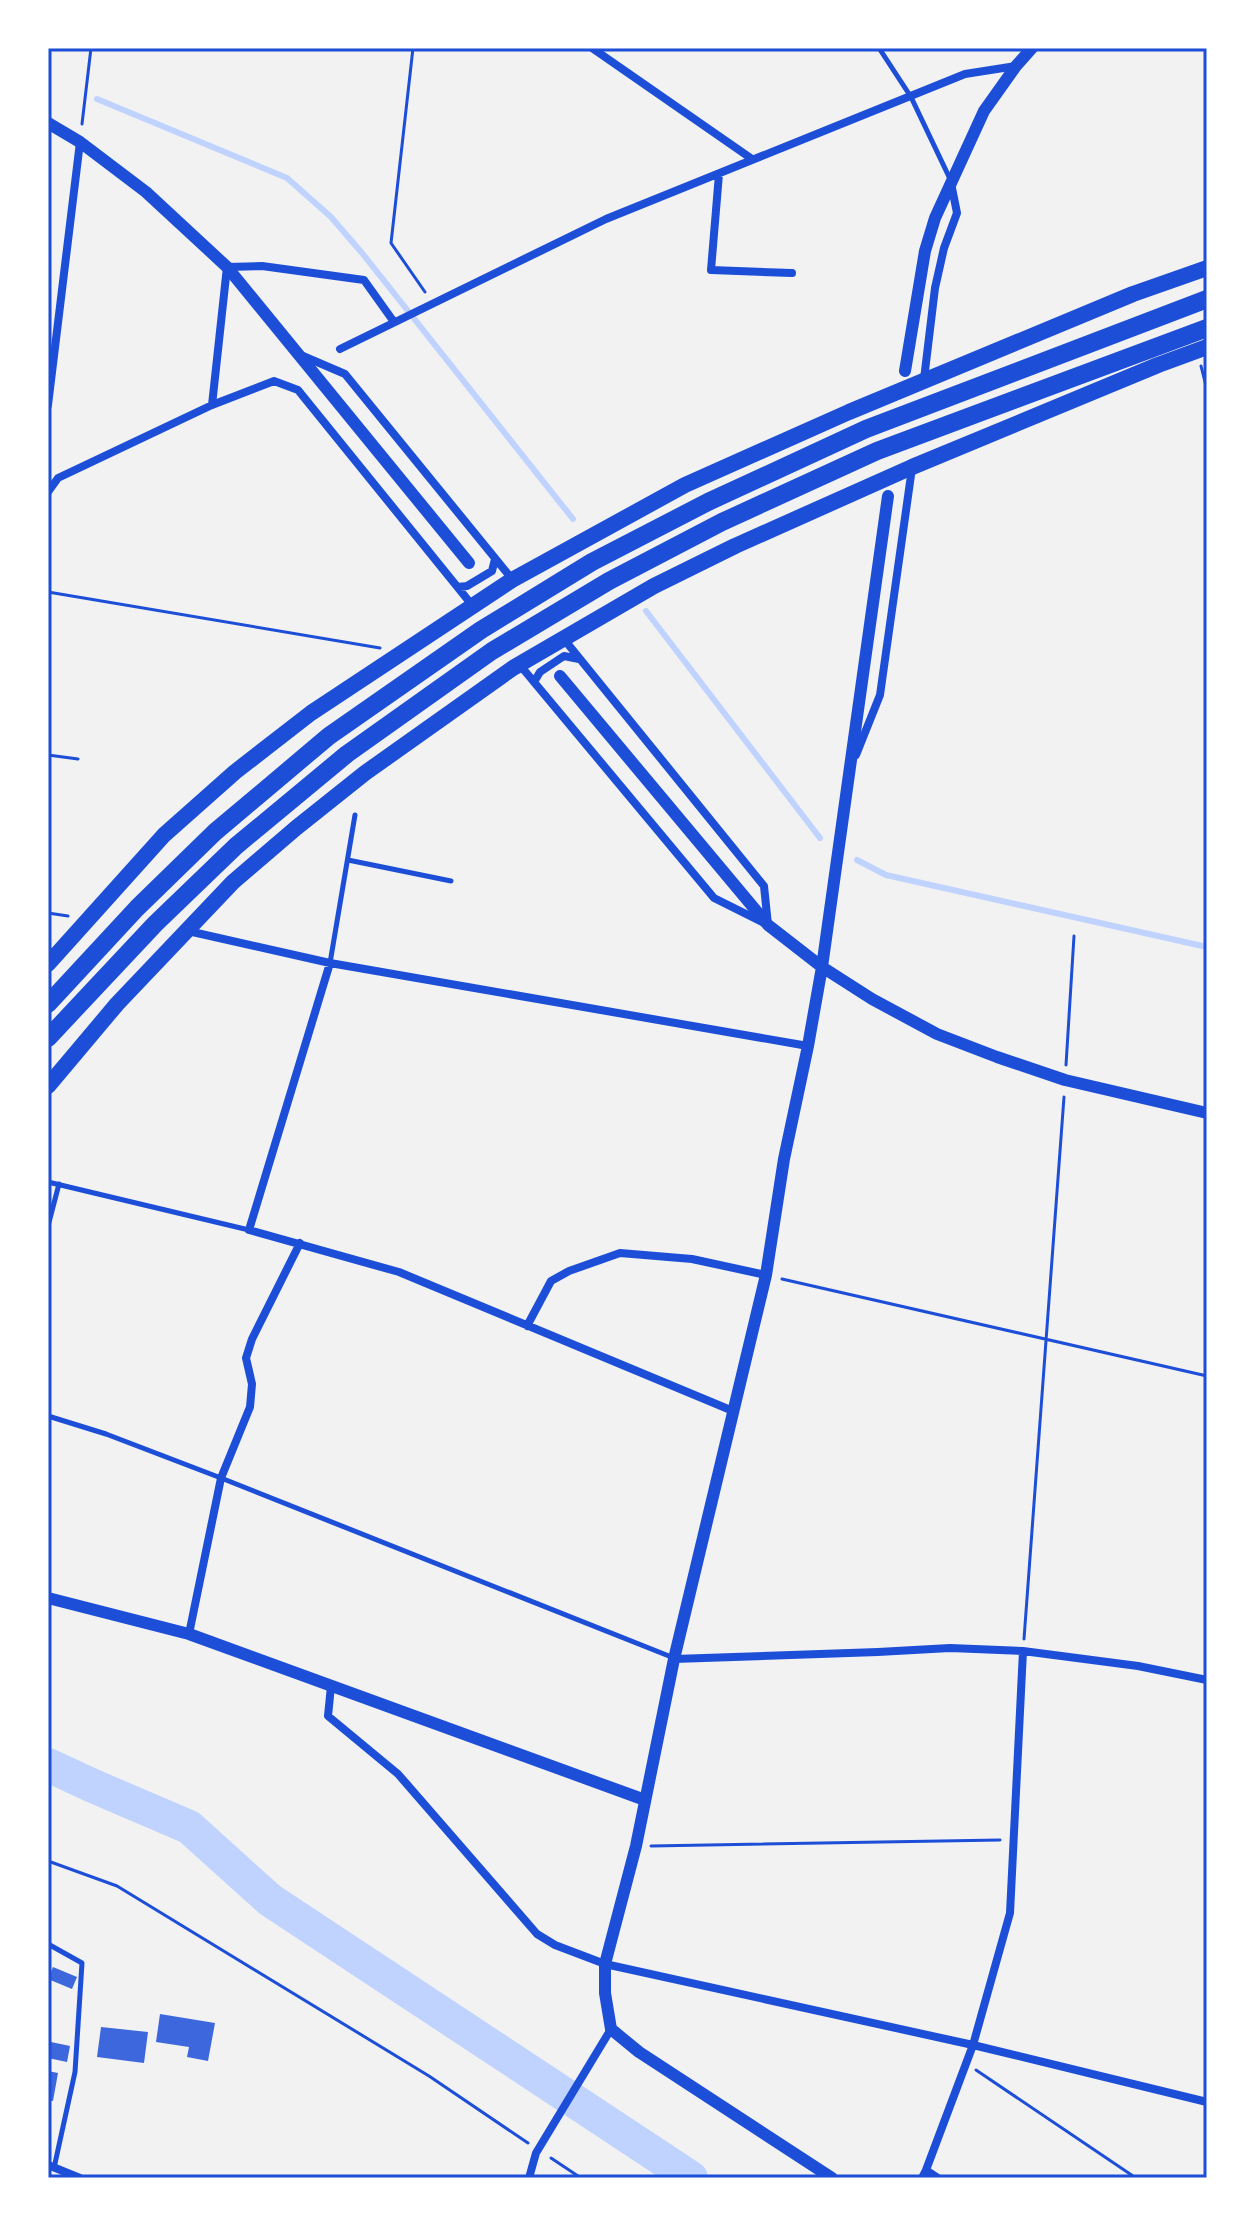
<svg xmlns="http://www.w3.org/2000/svg" width="1255" height="2226" viewBox="0 0 1255 2226" font-family="'Sofia Sans Condensed',sans-serif">
  <rect width="100%" height="100%" fill="#f2f2f2"/>
  <g fill="none" stroke-linecap="round" stroke-linejoin="round">
    <!-- stream -->
    <path stroke="#bfd3fe" stroke-width="6" d="M97,99L287,178L331,217L362,253L573,519
      M646,611L820,838
      M857,860L886,875L1207,947"/>
    <!-- river -->
    <path stroke="#bfd3fe" stroke-width="34" d="M48,1765L91,1785L189,1827L270,1900L691,2178"/>
  </g>
  <!-- building -->
  <path fill="#3d67dc" d="M53,1967L77,1977L72,1989L48,1979Z
    M160,2014L215,2023L208,2061L187,2057L189,2047L156,2042Z
    M101,2027L148,2032L144,2063L97,2057Z
    M51,2042L70,2046L67,2062L48,2058Z
    M48,2071L58,2073L53,2101L48,2100Z"/>
  <g fill="none" stroke-linecap="round" stroke-linejoin="round">
    <!-- path -->
    <path stroke="#1d4ed8" stroke-width="3" d="M413,48L391,243L425,292
      M82,124L91,48
      M1201,366L1207,390
      M48,592L380,648
      M48,755L78,759
      M48,913L68,916
      M1066,1065L1074,936
      M782,1279L1207,1376
      M1024,1639L1064,1097
      M651,1846L1000,1840
      M48,1861L117,1886L429,2076L528,2143
      M976,2070L1136,2178
      M551,2158L581,2178"/>
    <!-- service -->
    <path stroke="#1d4ed8" stroke-width="5" d="M879,48L911,97L951,181
      M348,860L451,881
      M330,963L355,815
      M48,1182L249,1230
      M48,1226L59,1184
      M48,1416L106,1434L221,1478L674,1658
      M48,1944L82,1963L75,2072L54,2168"/>
    <!-- minor -->
    <path stroke="#1d4ed8" stroke-width="8" d="M592,48L752,159
      M719,174L711,270L792,273
      M340,349L606,219L965,74L1016,66
      M303,356L345,374L512,579
      M924,379L935,288L944,248L957,213L951,183
      M48,405L80,142
      M212,405L227,267L262,266L364,280L394,322
      M48,492L58,478L212,405L274,381L298,390L472,605
      M458,587L467,586L492,571L495,559
      M563,638L764,886L768,925
      M519,664L714,898L764,923
      M534,682L540,672L564,656L579,659
      M856,755L880,695L912,468
      M188,931L330,963L808,1046
      M330,963L249,1230L399,1272L733,1411
      M527,1326L551,1281L569,1271L620,1253L692,1259L766,1275
      M189,1634L221,1478L250,1407L252,1384L246,1358L252,1339L300,1243
      M674,1659L878,1652L950,1648L1023,1651L1138,1666L1207,1680
      M331,1686L328,1716L398,1774L537,1934L555,1945L605,1964L973,2045L1207,2102
      M48,2165L80,2178
      M926,2170L938,2178
      M529,2178L536,2153L611,2029
      M922,2178L926,2170L973,2045L1010,1913L1023,1651"/>
    <!-- tertiary -->
    <path stroke="#1d4ed8" stroke-width="12" d="M48,123L80,142L146,192L227,267L469,563
      M905,371L925,251L935,218L984,111L1016,66L1032,48
      M560,676L768,925L822,967L872,999L937,1034L997,1057L1065,1080L1207,1113
      M48,1598L189,1634L645,1800
      M832,2178L639,2052L611,2029L605,1993V1964L636,1846L674,1659L766,1275L784,1159L808,1046L822,967L888,496"/>
    <!-- primary -->
    <path stroke="#1d4ed8" stroke-width="16" d="M48,964L164,835L235,772L311,713L512,580L685,485L849,412L1133,294L1207,268
      M48,1086L117,1004L233,882L296,828L365,773L513,668L654,586L735,546L912,467L1158,365L1207,347"/>
    <!-- motorway -->
    <path stroke="#1d4ed8" stroke-width="18" d="M48,1004L137,908L215,832L329,736L481,630L592,562L708,502L866,429L1207,299
      M48,1038L155,924L236,846L347,754L492,651L609,581L722,522L877,451L1207,328"/>
  </g>
  <!-- border -->
  <rect width="1255" height="2226" fill="none" stroke="#ffffff" stroke-width="100"/>
  <rect x="50" y="50" width="1155" height="2126" fill="none" stroke="#1d4ed8" stroke-width="3"/>
</svg>
